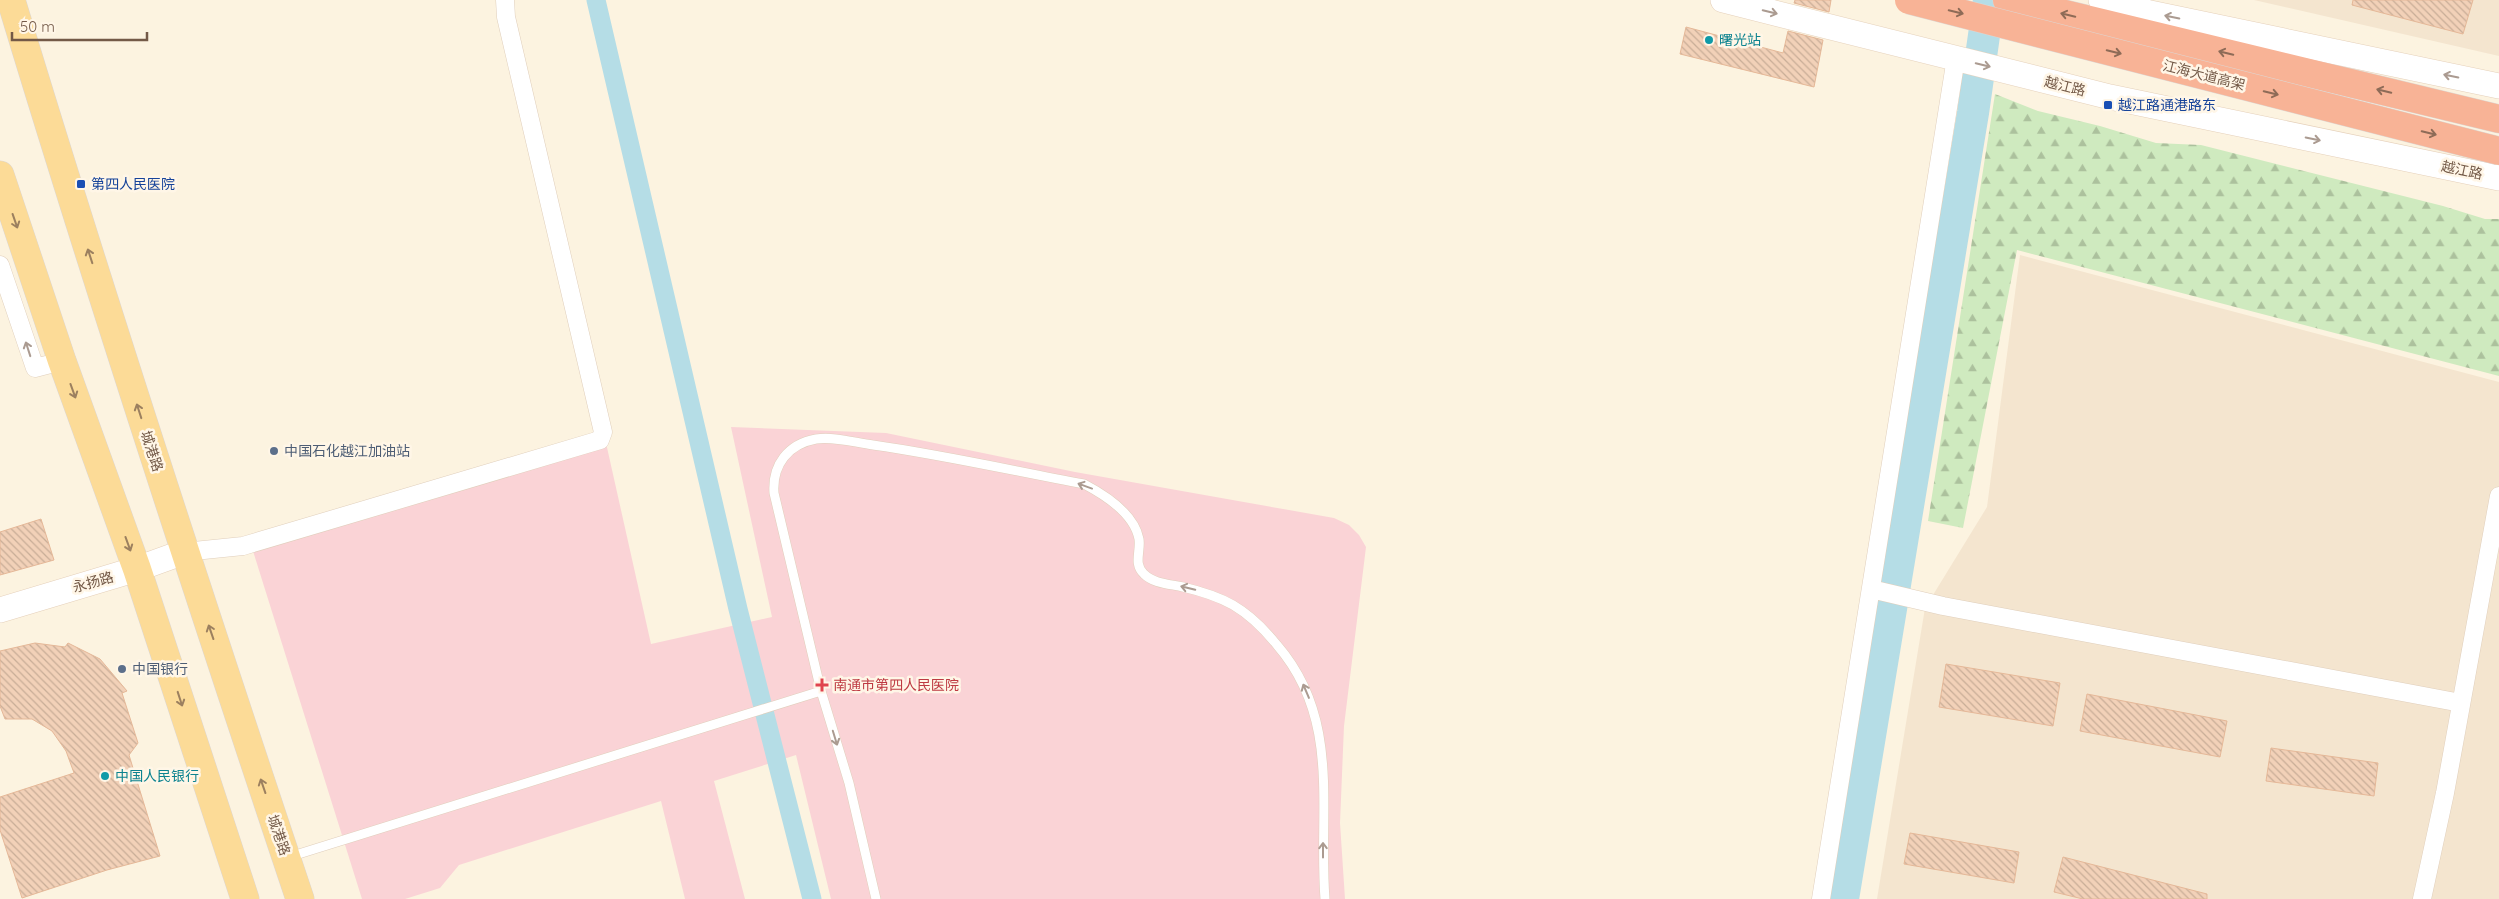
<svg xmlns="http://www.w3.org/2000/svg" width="2499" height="899" viewBox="0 0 2499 899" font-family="Quicksand,'Noto Sans SC',sans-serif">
  <defs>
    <pattern id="forest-firs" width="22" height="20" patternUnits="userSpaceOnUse" patternTransform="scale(1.25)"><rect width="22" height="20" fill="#cfeabf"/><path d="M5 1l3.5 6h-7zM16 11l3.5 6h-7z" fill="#acc19d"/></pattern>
    <pattern id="building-back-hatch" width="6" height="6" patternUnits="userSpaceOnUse" patternTransform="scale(1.25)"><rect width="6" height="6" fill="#f2d1b8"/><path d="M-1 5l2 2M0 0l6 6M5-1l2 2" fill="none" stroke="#c8ad97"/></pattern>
  </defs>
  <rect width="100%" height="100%" fill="#fcf3e0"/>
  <!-- residential -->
  <path fill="#f4e5cf" d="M2254,0H2499V56Z
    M2020,255L2499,382V899H1877L1925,608L1987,507Z"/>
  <!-- medical -->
  <path fill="#fad3d6" d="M731,427L886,433L1075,472L1334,518L1349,525L1359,535L1366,547L1344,726L1340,823L1345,899H831L796,755L714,781L745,899H685L661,801L459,865L440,888L405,899H362L253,551L606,443L651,644L772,617Z"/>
  <!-- forest -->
  <path fill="url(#forest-firs)" d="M1995,94L2038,111L2100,126L2156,143L2201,145L2443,206L2485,219H2499V376L2017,250L1963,528L1928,521Z"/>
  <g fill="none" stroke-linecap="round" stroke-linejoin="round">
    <!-- canal -->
    <path stroke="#b5dde6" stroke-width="19" d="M596,0L738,609L812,899"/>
    <!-- river -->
    <path stroke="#b5dde6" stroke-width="32" d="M1843,899L1973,113L1989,0"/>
  </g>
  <!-- building -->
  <path fill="url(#building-back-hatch)" stroke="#e5b898" d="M1795,0H1831L1829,12L1794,3Z
    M2353,0H2473L2463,34L2352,5Z
    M1686,27L1783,53L1788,31L1823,40L1814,87L1680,54Z
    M41,519L54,560L0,575V532Z
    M35,643L65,647L68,643L100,659L127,691L122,693L138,743L129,755L160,856L107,870L22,898L0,830V797L74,773L66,751L52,731L32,719H5L0,706V651Z
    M1946,664L2060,683L2053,726L1939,707Z
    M2087,694L2227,721L2220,757L2080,731Z
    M2271,748L2378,763L2374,796L2266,781Z
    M1910,833L2019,852L2014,883L1904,864Z
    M2063,857L2207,894V899H2083L2054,892Z"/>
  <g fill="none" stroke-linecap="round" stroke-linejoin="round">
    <defs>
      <path id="lane" d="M289,857L821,691
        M876,899L849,783L821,691L774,493C772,465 788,444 816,439C834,436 856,443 873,445C944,455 1014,471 1084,484C1105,495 1134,513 1139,539C1141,551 1133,564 1144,574C1154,584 1170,584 1183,587C1200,591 1217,596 1233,605C1250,615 1265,630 1277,645C1342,720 1318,810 1325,899"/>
      <path id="street" d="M0,265L35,368L62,361
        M184,552L243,546L600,440L603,432L506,17L505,0
        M1871,589L1943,606L2461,703
        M1821,899L1956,58
        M2422,899L2445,793L2499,496"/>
      <path id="secondary" d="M1723,0L2110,97L2499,178
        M2101,0L2150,13L2499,86
        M0,610L137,569L184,552"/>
      <path id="primary" d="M11,0C102,301 200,600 300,899
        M0,175L62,361L137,569L245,899"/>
      <path id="highway" d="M2007,0L2499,119"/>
    </defs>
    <!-- lane casing -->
    <use href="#lane" stroke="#e0cfbc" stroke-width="10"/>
    <!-- street casing -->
    <use href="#street" stroke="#e0cfbc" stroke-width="19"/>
    <!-- secondary casing -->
    <use href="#secondary" stroke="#e5d0ba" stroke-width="26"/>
    <!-- primary casing -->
    <use href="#primary" stroke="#ddd7d3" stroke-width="29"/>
    <!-- highway casing -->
    <use href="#highway" stroke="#ddd7d3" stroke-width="29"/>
    <!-- lane -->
    <use href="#lane" stroke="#fff" stroke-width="9"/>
    <!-- street -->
    <use href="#street" stroke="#fff" stroke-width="18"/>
    <!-- secondary -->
    <use href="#secondary" stroke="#fff" stroke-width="25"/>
    <!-- primary -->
    <use href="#primary" stroke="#fcdb97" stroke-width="28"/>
    <!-- highway -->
    <use href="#highway" stroke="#f8b396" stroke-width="28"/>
    <defs>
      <path id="highway-bridge" d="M1909,0L2499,151"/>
    </defs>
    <!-- highway-bridge casing -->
    <use href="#highway-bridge" stroke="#ddd7d3" stroke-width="29" stroke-linecap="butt"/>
    <!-- highway-bridge -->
    <use href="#highway-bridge" stroke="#f8b396" stroke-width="28"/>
  </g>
  <!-- one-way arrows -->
  <defs><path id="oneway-shaft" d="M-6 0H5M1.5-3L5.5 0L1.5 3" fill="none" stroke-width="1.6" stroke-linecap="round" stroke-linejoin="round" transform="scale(1.25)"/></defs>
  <g stroke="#ab9b91">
    <use href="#oneway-shaft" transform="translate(1770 12) rotate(14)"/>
    <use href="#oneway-shaft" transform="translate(2172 17) rotate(-168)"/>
    <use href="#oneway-shaft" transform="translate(1983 65) rotate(14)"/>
    <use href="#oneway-shaft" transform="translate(2451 76) rotate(-168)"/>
    <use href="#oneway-shaft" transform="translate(2313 139) rotate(12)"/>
    <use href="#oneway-shaft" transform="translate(28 349) rotate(-108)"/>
    <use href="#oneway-shaft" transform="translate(1085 486) rotate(-160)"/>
    <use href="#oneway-shaft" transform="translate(1188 588) rotate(-166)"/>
    <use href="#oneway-shaft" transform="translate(1306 691) rotate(-113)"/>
    <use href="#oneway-shaft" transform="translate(835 738) rotate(73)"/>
    <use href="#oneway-shaft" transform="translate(1323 850) rotate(-90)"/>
  </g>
  <g stroke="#8e6b57">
    <use href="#oneway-shaft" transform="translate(1956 12) rotate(14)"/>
    <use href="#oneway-shaft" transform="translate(2068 15) rotate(-166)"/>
    <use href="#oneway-shaft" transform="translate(2114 52) rotate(14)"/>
    <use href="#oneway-shaft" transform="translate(2226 53) rotate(-166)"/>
    <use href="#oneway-shaft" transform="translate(2384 91) rotate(-166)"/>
    <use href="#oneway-shaft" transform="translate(2271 93) rotate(14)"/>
    <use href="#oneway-shaft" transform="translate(2429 133) rotate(14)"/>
  </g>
  <g stroke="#9c805f">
    <use href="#oneway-shaft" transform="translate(15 221) rotate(71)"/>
    <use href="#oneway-shaft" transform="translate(90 256) rotate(-108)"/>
    <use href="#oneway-shaft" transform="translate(73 391) rotate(70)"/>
    <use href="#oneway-shaft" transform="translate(139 411) rotate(-108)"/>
    <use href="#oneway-shaft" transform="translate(128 544) rotate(70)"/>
    <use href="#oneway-shaft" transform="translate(211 632) rotate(-109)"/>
    <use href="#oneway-shaft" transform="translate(180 699) rotate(72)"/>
    <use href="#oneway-shaft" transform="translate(263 786) rotate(-109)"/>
  </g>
  <!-- markers -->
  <g fill="#0f9aa8" stroke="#fff6e7" stroke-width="2">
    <circle cx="1709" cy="40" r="5"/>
    <circle cx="105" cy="776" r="5"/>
  </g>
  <g fill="#1a4fb4" stroke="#fff6e7" stroke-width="2">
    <rect x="2103" y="100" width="10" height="10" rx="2.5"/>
    <rect x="76" y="179" width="10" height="10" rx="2.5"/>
  </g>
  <g fill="#5c6f8a" stroke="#fff6e7" stroke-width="2">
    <circle cx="274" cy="451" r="5"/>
    <circle cx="122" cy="669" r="5"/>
  </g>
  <path fill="#e0444e" stroke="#fff6e7" stroke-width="2" d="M819.5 677.5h5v5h5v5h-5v5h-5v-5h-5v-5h5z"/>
  <g text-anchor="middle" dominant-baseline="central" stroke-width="5" stroke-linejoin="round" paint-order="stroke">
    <!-- culture labels -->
    <g font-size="14" fill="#0d838f" stroke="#fff6e7" text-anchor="start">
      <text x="1719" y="40">曙光站</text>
      <text x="115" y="776">中国人民银行</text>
    </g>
    <!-- street labels -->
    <g font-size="14" fill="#735947" stroke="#fff6e7">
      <text transform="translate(2204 75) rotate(14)">江海大道高架</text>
      <text transform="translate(2065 86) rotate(14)">越江路</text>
      <text transform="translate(2462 170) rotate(12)">越江路</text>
      <text transform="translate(152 451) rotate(72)">城港路</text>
      <text transform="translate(93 582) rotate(-16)">永扬路</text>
      <text transform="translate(279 835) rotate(71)">城港路</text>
    </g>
    <!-- transit labels -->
    <g font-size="14" fill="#164399" stroke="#fff6e7" text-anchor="start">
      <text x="2118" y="105">越江路通港路东</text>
      <text x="91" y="184">第四人民医院</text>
    </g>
    <!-- service labels -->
    <g font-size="14" fill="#4e5e75" stroke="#fff6e7" text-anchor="start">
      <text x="284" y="451">中国石化越江加油站</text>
      <text x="132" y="669">中国银行</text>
    </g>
    <!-- health labels -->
    <g font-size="14" fill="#be3a42" stroke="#fff6e7" text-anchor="start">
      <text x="833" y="685">南通市第四人民医院</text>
    </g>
  </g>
  <!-- scale -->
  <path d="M12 32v8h135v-8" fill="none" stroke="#735947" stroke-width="2.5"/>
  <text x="20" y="32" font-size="15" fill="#735947" stroke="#fff6e7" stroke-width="4" paint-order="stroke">50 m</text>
</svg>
